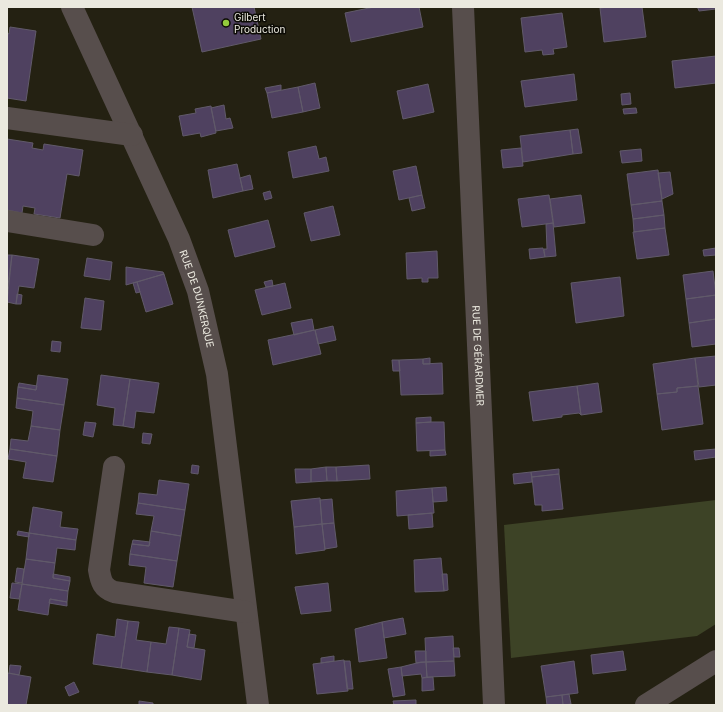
<svg xmlns="http://www.w3.org/2000/svg" width="723" height="712" viewBox="0 0 723 712" font-family="Inter,sans-serif">
  <rect width="100%" height="100%" fill="#242112"/>
  <!-- green -->
  <path fill="#3d4326" d="M716,500V624L697,636L511,658L504,525Z"/>
  <!-- building -->
  <path fill="#4f4160" stroke="#615a6a" d="M192,7H254L261,39L202,52Z
    M374,7H419L423,27L351,42L345,13Z
    M609,7H642L646,37L604,42L600,8Z
    M695,7H716V9L699,11L698,8Z
    M562,13L567,47L553,49L554,54L543,55L542,50L525,52L521,18Z
    M10,27L36,31L26,101L7,98V33L9,34Z
    M716,56V83L675,88L672,61Z
    M574,74L577,100L525,107L521,81Z
    M315,83L320,108L303,112L298,87Z
    M428,84L434,112L403,119L397,91Z
    M281,85V90L267,93L265,88Z
    M298,87L303,112L272,118L267,93Z
    M630,93L631,104L622,105L621,94Z
    M224,105L226,119L230,118L233,128L216,131L211,108Z
    M211,106L216,133L201,137L200,133L183,136L179,116L196,113L195,109Z
    M636,108L637,113L624,114L623,109Z
    M578,129L582,153L573,154L570,130Z
    M570,130L573,154L523,162L520,136Z
    M7,139L33,143L32,148L43,150L44,144L83,150L79,176L67,174L60,218L34,214L35,208L23,206L22,213L7,210Z
    M316,146L319,159L326,157L329,171L293,178L288,152Z
    M521,148L523,166L503,168L501,150Z
    M641,149L642,161L622,163L620,151Z
    M237,164L243,191L213,198L208,170Z
    M416,166L422,195L399,200L393,171Z
    M658,170L662,201L631,205L627,174Z
    M670,172L673,194L662,199L658,173Z
    M250,175L253,189L243,191L240,178Z
    M270,191L272,198L265,200L263,193Z
    M422,195L425,208L412,211L409,198Z
    M549,195L553,223L522,227L518,199Z
    M581,195L585,223L554,227L550,199Z
    M662,201L664,215L633,219L631,205Z
    M333,206L340,235L311,241L304,213Z
    M664,215L665,228L634,232L633,219Z
    M268,220L275,247L235,257L228,230Z
    M553,223L556,256L545,257L544,249H547L546,224Z
    M665,228L669,255L637,259L633,232Z
    M543,248L545,257L530,259L529,249Z
    M716,248V255L704,256L703,250Z
    M437,251L438,278H428V282H422V278L407,279L406,253Z
    M7,255H12L7,293Z
    M12,255L39,259L34,288L19,286L16,304L7,302Z
    M87,258L112,262L110,280L84,276Z
    M126,267L163,272L164,274L126,285Z
    M713,271L716,295L686,299L683,275Z
    M164,274L173,304L146,312L137,282Z
    M620,277L624,316L576,323L571,283Z
    M272,280L273,286L266,287L264,282Z
    M137,282L140,292L136,293L133,283Z
    M285,283L291,308L262,315L255,290Z
    M17,294L22,295L21,304H16Z
    M716,295V319L689,323L686,299Z
    M85,298L104,301L101,330L81,328Z
    M312,319L314,330L294,335L291,323Z
    M716,319V344L692,347L689,323Z
    M333,326L336,340L318,344L315,330Z
    M315,330L321,354L273,365L268,340Z
    M52,341L61,342L60,352L51,351Z
    M716,356V385L699,387L695,358Z
    M430,358V364H423V359Z
    M695,358L698,386L677,388V392L657,394L653,364Z
    M423,359V364L442,363L443,394L401,395L399,360Z
    M392,360H399L400,371H393Z
    M38,375L68,379L64,405L17,398L18,387L36,390Z
    M101,375L130,379L123,426L113,425L115,408L97,405Z
    M130,379L159,383L154,413L136,411L134,428L123,426Z
    M19,383L37,386L36,390L18,387Z
    M598,383L602,412L581,415L577,386Z
    M577,386L581,415L579,413L562,415V417L533,421L529,392Z
    M698,386L703,424L662,430L657,394L677,392V388Z
    M17,398L64,405L60,430L31,426L33,411L16,408Z
    M431,417V422L416,423V418Z
    M85,422L96,423L93,437L83,435Z
    M431,422H444L445,450L417,451L416,423Z
    M31,426L60,430L57,456L10,449L11,439L28,441Z
    M143,433L152,434L150,444L142,443Z
    M10,449L57,456L53,482L23,478L26,462L8,459Z
    M716,449V457L695,460L694,451Z
    M445,450L446,455L430,456V451Z
    M192,465L199,466L198,474L191,473Z
    M369,465L370,479L337,481L336,467Z
    M326,467L327,481L311,482V469Z
    M326,467H336L337,481H327Z
    M295,469H311V482L296,483Z
    M559,469V474L532,477L531,472Z
    M531,472L532,482L514,484L513,474Z
    M559,474L563,509L542,511V505H535L532,477Z
    M159,480L189,484L185,510L138,503L139,493L157,495Z
    M446,487L447,501L433,502L432,488Z
    M432,488L434,513L397,516L396,491Z
    M320,498L322,524L294,527L291,501Z
    M332,499L334,523L322,524L320,500Z
    M138,503L185,510L181,536L151,531L154,516L136,514Z
    M33,507L62,512L60,527L78,529L76,540L29,533Z
    M432,513L433,527L409,529L408,515Z
    M334,523L337,547L325,549L322,524Z
    M322,524L325,550L296,554L294,527Z
    M18,531L29,533V537L17,535Z
    M151,531L181,536L177,561L130,554L132,544L149,546Z
    M29,533L76,540L75,550L57,548L55,563L26,559Z
    M133,540L150,542L149,546L132,544Z
    M130,554L177,561L173,587L144,583L146,567L129,565Z
    M441,558L444,591L415,592L414,560Z
    M26,559L55,563L53,578L70,581L68,591L22,584Z
    M17,568L24,569L22,583L15,582Z
    M53,574L70,577V581L53,578Z
    M442,574H447L448,590L444,591Z
    M12,583L22,584L19,599L10,598Z
    M328,583L331,611L301,614L295,587Z
    M22,584L68,591L67,602L50,599L48,615L18,610Z
    M50,599L67,602V606L49,603Z
    M403,618L406,634L384,638L382,622Z
    M117,619L128,621L121,668L93,664L97,634L115,637Z
    M128,621L139,622L136,640L151,642L147,672L121,668Z
    M382,622L387,658L359,662L355,629Z
    M169,627L179,628L172,675L147,672L151,642L166,644Z
    M179,628L190,630L187,647L205,650L201,680L172,675Z
    M189,634L196,635L194,648L187,647Z
    M453,636L454,661L426,662L425,638Z
    M453,648H459L460,657H454Z
    M415,651H426V662L416,663Z
    M623,651L626,670L593,674L591,655Z
    M334,656V661L321,663V658Z
    M344,660L348,691L317,694L313,664Z
    M344,661H350L353,689H347Z
    M454,661L455,676L427,677L426,662Z
    M574,661L578,693L546,697L541,666Z
    M421,662H426L427,677L422,678L421,674L402,676L401,667Z
    M10,665L21,666L19,675L9,673Z
    M401,667L405,695L393,697L388,669Z
    M7,673L31,677L26,705H7Z
    M433,677L434,690L422,691V678Z
    M74,682L79,692L69,696L65,687Z
    M569,694L571,704L563,705L562,695Z
    M562,695L563,705H547L546,697Z
    M416,700V705H394L393,701Z
    M139,701L153,703V705H139Z"/>
  <g fill="none" stroke-linecap="round" stroke-linejoin="round">
    <!-- minor -->
    <g stroke="#574e4c" stroke-width="22">
      <path id="s1" d="M72,7L179,239L198,291L217,374L258,705"/>
      <path id="s2" d="M463,7L494,705"/>
      <path d="M7,118L132,135"/>
      <path d="M7,221L93,235"/>
      <path d="M114,467L99,570C101,582 103,588 114,592L246,612"/>
      <path d="M646,705L716,661"/>
    </g>
  </g>
  <!-- markers -->
  <circle fill="#94cc3c" stroke="#0c0b05" stroke-width="1.5" cx="226" cy="23" r="4"/>
  <g text-anchor="middle" dominant-baseline="central" stroke-width="3" stroke-linejoin="round" paint-order="stroke">
    <!-- poi labels -->
    <g font-size="10" fill="#ebe9df" stroke="#0c0b05" text-anchor="start">
      <text x="234" y="17">Gilbert<tspan x="234" dy="12">Production</tspan></text>
    </g>
    <!-- street labels -->
    <g font-size="10" fill="#ebe9df" stroke="#0c0b05">
      <text stroke="none"><textPath href="#s1" startOffset="318">RUE DE DUNKERQUE</textPath></text>
      <text stroke="none"><textPath href="#s2" startOffset="349">RUE DE GÉRARDMER</textPath></text>
    </g>
  </g>
  <!-- border -->
  <rect width="723" height="712" fill="none" stroke="#ebe9df" stroke-width="16"/>
</svg>
